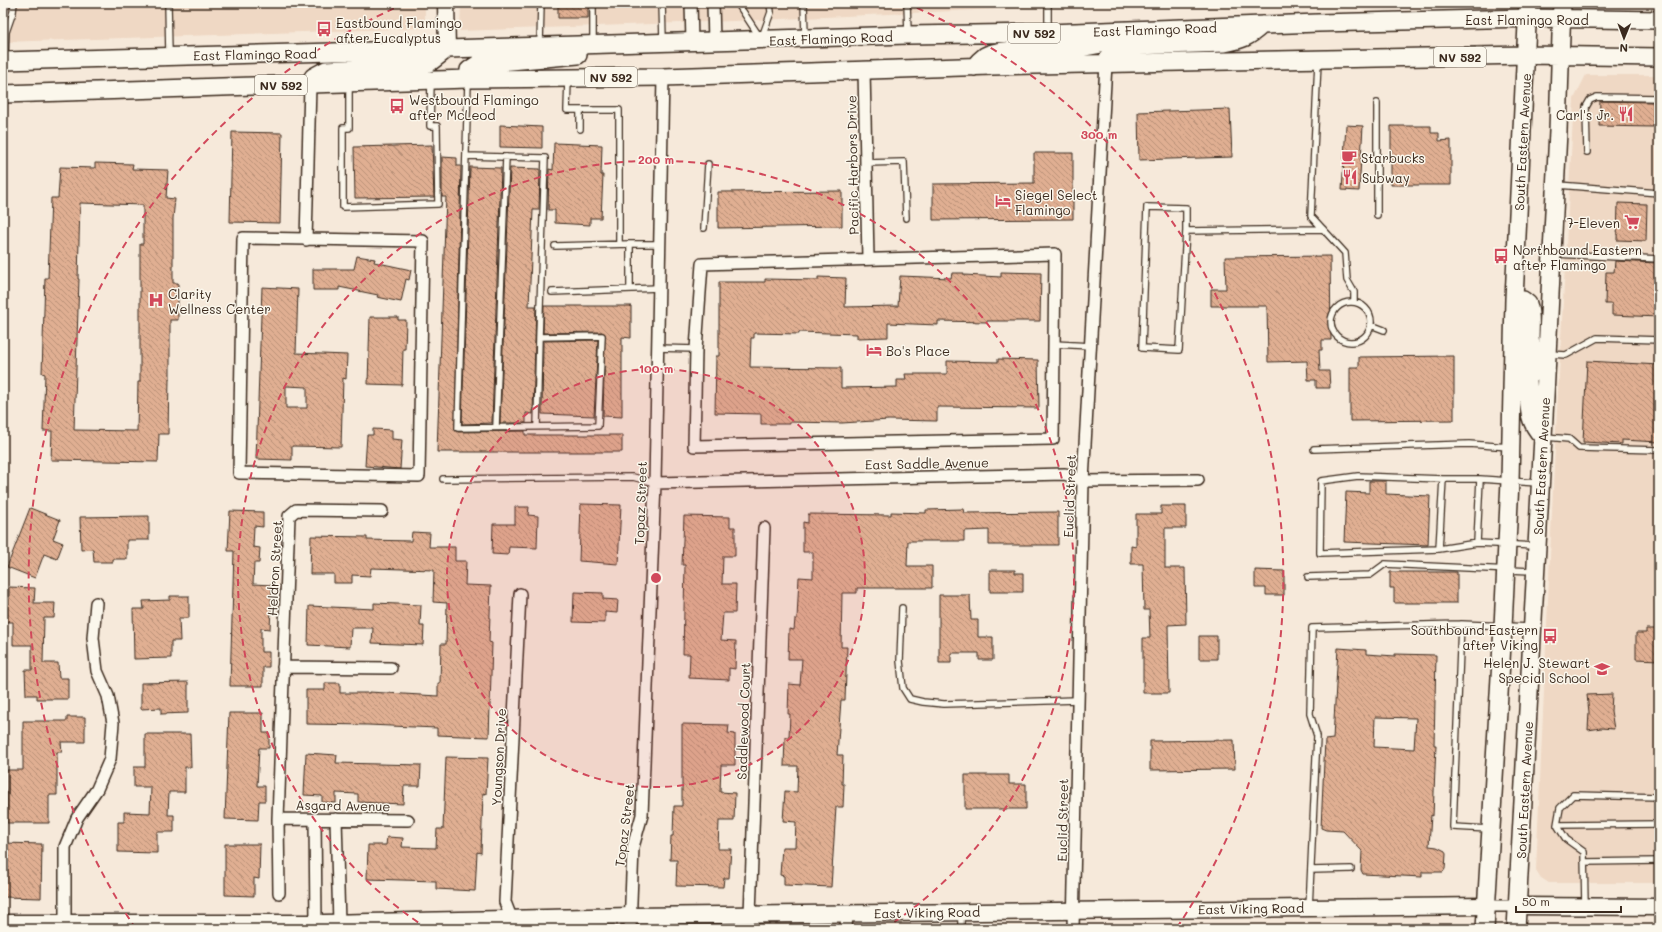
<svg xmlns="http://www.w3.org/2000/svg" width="1662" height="932" viewBox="0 0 1662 932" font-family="Mali,sans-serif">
  <defs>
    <pattern id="building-back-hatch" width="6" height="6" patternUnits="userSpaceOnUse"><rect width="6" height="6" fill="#e0af92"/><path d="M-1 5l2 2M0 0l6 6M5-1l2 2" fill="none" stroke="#b78f77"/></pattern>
  </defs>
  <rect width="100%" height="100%" fill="#f6e9da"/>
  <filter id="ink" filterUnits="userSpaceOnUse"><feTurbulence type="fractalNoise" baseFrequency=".025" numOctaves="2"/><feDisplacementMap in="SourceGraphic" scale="8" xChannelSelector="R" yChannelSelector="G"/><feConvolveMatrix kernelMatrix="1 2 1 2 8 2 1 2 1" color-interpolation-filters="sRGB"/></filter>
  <g filter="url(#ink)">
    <!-- built -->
    <path fill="#efd8c4" d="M3,3H425V28L3,42Z
      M461,3H1106V4L760,20L460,31Z
      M1586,75H1659V883H1549L1541,878L1536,870L1554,467L1574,99Z"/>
    <!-- building -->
    <path fill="url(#building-back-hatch)" stroke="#3b2a1e" fill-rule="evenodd" d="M558,3H588V18H558Z
      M1600,101L1653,102V127L1599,126Z
      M1230,109L1232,157L1139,160L1138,112Z
      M500,125L542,127V148L500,147Z
      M1346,125L1363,126L1359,191L1342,190Z
      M1391,126H1431V133H1439V141L1451,140V185H1391Z
      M232,132L282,133L280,223L230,222Z
      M554,143L602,145L601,175H603L601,218H590V225L555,223V210H548L549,169L553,170Z
      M432,145L434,197L355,198L354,147Z
      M1034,153H1073V219L933,220V184L1034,183Z
      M442,157L457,158V166H461L455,430L458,432L525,431V435H622V452H437L446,197H442Z
      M95,163L133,164L132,169L168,170L166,198L175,199L173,218V283H178V320H170V378H169L168,434H159L158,462L51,460L52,431H43L45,374L42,373L45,278H48L51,198H58L60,167L95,168ZM80,203L143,205V244H140V382H138L137,431L74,430L79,279H78Z
      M470,167L501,168L492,423L462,424Z
      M510,168L540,169L539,210H533L529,306H536L533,414L526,413V423H500Z
      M842,191V226L718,228V192Z
      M1618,203L1647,204L1646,241L1617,240Z
      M357,256L375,259L374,262L411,270L409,280L406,279L401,302L377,297L378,295L339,287V290H313V269H354Z
      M1330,256L1331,340H1322V350H1319L1320,371H1329L1330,388H1316V380H1308L1307,361L1268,362L1267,306H1211V289H1226L1225,257Z
      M1615,261L1659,263V317L1612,315V304H1605L1606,272H1614Z
      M1001,272L1041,273L1040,321H987V322L938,321V325L888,323V337L857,338V334L799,332V334L754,333V338H751L750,367L841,368V388L897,387V380H906L905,374H947V361L998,362V359L1038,360L1039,408L937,407V421L889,420L842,423L790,422V424H761V414L715,413L716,356H719V282H765V279L818,280V277L846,278L845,307L898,306L900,276L951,278L952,273H964V275L1001,277Z
      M262,287L298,289L296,353L347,355L346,379L343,378L341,447L292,446V460L256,459ZM286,386L307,387V408H286Z
      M544,306H631V338L622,337V417L603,416L605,334L602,332L543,333Z
      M370,317H398V320H406L405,349H403L402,385L368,384Z
      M598,340L594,416L542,414L543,341Z
      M1454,356V420L1350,421V367H1359V357Z
      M1587,361L1659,365V442L1622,440V444L1583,442Z
      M373,429L392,430V439L402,440L400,469L365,466L367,435H373Z
      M1369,481H1386V494L1430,496L1428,545L1344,542L1346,492L1369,493Z
      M581,504L621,505L618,564L579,561Z
      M1161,506H1186V528H1165V568H1185L1186,624L1168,625L1169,693H1143V638H1150L1149,610H1144L1143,564H1131V546L1136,547V514H1161Z
      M515,507H529L528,515L538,516L537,548L509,547L508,555L492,554L493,524H515Z
      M30,508L60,520L53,539L63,543L57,559L44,554L35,578L7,567Z
      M963,509L964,513L1058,512V545H989V530L964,531V541H908L907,566H932V588H857V593H842L841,647H847L845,700H841L837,755H843L842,784H844L843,807H836L831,887L784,885V876L780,875L782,847H795L796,822L783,821L785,791L797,792L798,766H784L785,737H789L790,714H788L789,684L800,685L802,659H788L789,629L794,630L795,619H797L799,577L813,578V552H803V522L808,523V514L891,515V512L926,513V510Z
      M230,511L263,512V527L254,526L253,547L260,548L259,563H254L253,584L272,585L270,629L261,628V652H269V667H263V686H230L234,551H228Z
      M149,516V540H127V559H113V562H94L93,549L81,550L80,517Z
      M684,516L730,517V527H735V556H723L722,584H736L735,613H723L721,640L736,641L735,669L729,668V680L689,678L690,654H683L685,565H682Z
      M412,532L430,533L429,547H455V561H466L465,585L491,586L489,642L492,643L489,737L437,735V728L368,725L306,724V690H325V683H340V693H369V692L438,696V683H440L441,644H446L447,603L433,602L434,570L371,568L370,576L352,575V583H334V574H310L311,536L367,537V540L411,541Z
      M990,570H1015V573H1023V592H990Z
      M1255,570L1284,571V595H1266V588H1255Z
      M1390,572H1457V603H1394V588H1390Z
      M9,587L35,588L34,603H55L54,618H44L43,663H58L59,678H68V699H37V695H26L25,670H32V645H13V622H4V604H9Z
      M574,592L603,593V599L618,600L617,613L605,612V623L573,622Z
      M939,595H970L971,620H978V637H993V660H979V653H951V663H939Z
      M170,596H189V618H179L180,641H171V658L134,659L133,609H144L143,601L170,600Z
      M374,603L421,605L420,626H424L423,645L372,643L373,628H351L350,647L308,645L309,606L374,609Z
      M1646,629H1659V660L1636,659V633H1646Z
      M1199,636H1217V659H1199Z
      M1338,648L1366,650V654L1395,656V654L1436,655L1434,745H1436L1433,816L1431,815L1429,846L1437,847L1445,851L1446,854L1445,869L1443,872H1422V877L1363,874L1361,870L1362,851L1343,831L1326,830L1321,828L1325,740L1333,739ZM1375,717L1416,718L1414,749L1374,747Z
      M188,682V713L161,714V708L141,709V683Z
      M1612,694L1611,711L1614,729L1601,728L1588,730L1589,712L1587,695Z
      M229,713H263V733H269V748H259L257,786H265V801H259L258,820L225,819Z
      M67,717H85V742H61L62,752H57V795H49V823H7V770H23V721H67Z
      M682,724L729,725L728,733L735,734V765H721L720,792L735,793L734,821H719L718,849H731L729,878H724L723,887L676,886L677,860H670L671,836H673L674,806H682Z
      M145,734H190L191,767H185V792H169L168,815H174V832H157V853L118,852V822H124V812L150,813L151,787H134V767H145Z
      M1234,740L1235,769L1150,770V741Z
      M306,753L337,755L336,763L421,765L420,786H404L403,804L358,802V794L336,793V803L322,802V796L304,795Z
      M446,757L488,758L486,794L483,793L481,853L477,852L475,891L436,889V881L367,879L368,845H386L387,837L403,838L402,847L436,848L437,829H443Z
      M965,775H1009V784H1026V809H965Z
      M3,843L42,844L41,898L3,897Z
      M225,844H260L259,879L254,878V896L225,895Z"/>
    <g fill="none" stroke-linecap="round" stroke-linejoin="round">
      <defs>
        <path id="lane" d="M168,3L169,55
          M662,3L663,40
          M740,3V7L759,36
          M804,3L805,36
          M907,3L908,33
          M1048,3V31
          M762,37L771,12L770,3
          M593,43V3
          M540,44L541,3
          M5,58L6,32L13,12L14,3
          M1318,62L1311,216L1345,253L1347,280L1354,292V302
          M568,80L567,110H619V244
          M349,85V128H343V207L438,204L437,126H430L431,81
          M580,129V110
          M1587,152L1586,107L1590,100L1597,97L1659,98
          M466,156L545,158L539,337L602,336L598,426L458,428L468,82
          M866,163L904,162L906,218
          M1558,185L1659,193
          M1377,215V103
          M704,228L708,164
          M1186,231L1179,350L1142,348L1147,207L1186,208V231L1323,229
          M630,244H659
          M555,246L630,244V289
          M1554,254L1659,259
          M552,292L659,288
          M1331 322a20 20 0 1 1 40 0a20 20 0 1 1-40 0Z
          M1371,325L1384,330
          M1054,344L1091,346
          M657,348L696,349
          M1550,354L1566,355L1597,338L1659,340
          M496,427L506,157
          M537,427L539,337
          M1546,437L1569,439L1579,448L1659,450
          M1314,449L1469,444L1509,447
          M443,479L633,477L655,483
          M1477,543L1480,479
          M1534,546L1477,543L1439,549L1320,553L1321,481L1358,476L1443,479H1480L1538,483
          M1439,549L1443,479
          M1308,577L1370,575L1385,564L1533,571
          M902,608L900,661L903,688L910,699L923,702L944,704L1078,700
          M1557,825L1659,824
          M1489,829L1453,827L1461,624L1530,627
          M1584,862L1659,861
          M1311,870L1351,869
          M1585,906L1584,852L1566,839L1557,825L1560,808L1573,795L1659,797
          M1309,908L1317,736L1310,714L1312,628L1461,624
          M961,914V929"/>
        <path id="street" d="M691,3L692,42
          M713,3L714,42
          M864,70L868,259
          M243,238L423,241L419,476L239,473Z
          M306,240L310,85
          M1055,254L1053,439L694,446L696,349L702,264Z
          M655,483L1065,474L1083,481L1198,480
          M283,667L391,668
          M278,819L408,820
          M315,819L316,923
          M336,819L339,923
          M279,893L278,819L289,516L296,510L382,511
          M1486,906H1517
          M750,914L764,528
          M512,920L505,902L520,594
          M65,922V847L77,818L97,789L110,759L113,723L108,696L97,671L93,638L96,603
          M630,929L633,847L642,815L655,483L663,77
          M846,929L847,913
          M1073,929L1083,481L1106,64"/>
        <path id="secondary" d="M446,3L447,49
          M1517,906L1659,907
          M3,923H325L631,916L1486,906"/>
        <path id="primary" d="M3,61L447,49L908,35L1048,33L1318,23L1528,18L1659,20
          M1106,64L1108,59L1116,54L1134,46L1224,43C1242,40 1249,37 1262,25
          M974,67C977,63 981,59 985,56C993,51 1006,51 1015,50C1047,47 1097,53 1124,34
          M468,79L469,70L478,64L578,55
          M310,85L313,77L326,70L420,65L429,63L447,49
          M3,94L468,79L663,77L991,66L1526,55L1659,57
          M1514,299L1523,300L1528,304C1532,316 1530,326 1530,338C1531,350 1534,361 1538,372
          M1516,342C1519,350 1524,359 1526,368C1533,394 1521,415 1543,437
          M1485,929L1503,627L1510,481L1514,299L1528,3
          M1516,929L1543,437L1558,131L1562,3"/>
      </defs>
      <!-- lane casing -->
      <use href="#lane" stroke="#3b2a1e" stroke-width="8"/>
      <!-- street casing -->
      <use href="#street" stroke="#3b2a1e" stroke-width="14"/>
      <!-- secondary casing -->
      <use href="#secondary" stroke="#3b2a1e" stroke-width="19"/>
      <!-- primary casing -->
      <use href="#primary" stroke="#3b2a1e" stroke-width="20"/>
      <!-- lane -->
      <use href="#lane" stroke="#fbf7ec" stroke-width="5.5"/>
      <!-- street -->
      <use href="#street" stroke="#fbf7ec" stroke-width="11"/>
      <!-- secondary -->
      <use href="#secondary" stroke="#fbf7ec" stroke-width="16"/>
      <!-- primary -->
      <use href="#primary" stroke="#fbf7ec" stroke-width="17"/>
    </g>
  </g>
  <!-- distance rings -->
  <circle cx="656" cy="578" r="209" fill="#d1495b" fill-opacity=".12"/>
  <g fill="none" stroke="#d1495b" stroke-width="2" stroke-dasharray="7 5">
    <circle cx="656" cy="578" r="209"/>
    <path d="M428 929A418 418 0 1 1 884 929"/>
    <path d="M136 929A627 627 0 0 1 406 3M906 3A627 627 0 0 1 1176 929"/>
  </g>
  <!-- icons -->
  <defs>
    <symbol id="bus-bare" viewBox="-9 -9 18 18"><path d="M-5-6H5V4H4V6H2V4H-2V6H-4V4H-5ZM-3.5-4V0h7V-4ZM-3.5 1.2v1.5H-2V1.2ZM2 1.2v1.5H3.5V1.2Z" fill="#d1495b" stroke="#fbf7ec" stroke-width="2.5" paint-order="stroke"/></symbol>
    <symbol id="restaurant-bare" viewBox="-9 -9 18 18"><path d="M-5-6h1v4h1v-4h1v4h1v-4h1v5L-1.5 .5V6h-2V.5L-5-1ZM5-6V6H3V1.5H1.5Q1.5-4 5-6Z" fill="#d1495b" stroke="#fbf7ec" stroke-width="2.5" paint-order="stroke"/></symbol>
    <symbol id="cafe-bare" viewBox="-9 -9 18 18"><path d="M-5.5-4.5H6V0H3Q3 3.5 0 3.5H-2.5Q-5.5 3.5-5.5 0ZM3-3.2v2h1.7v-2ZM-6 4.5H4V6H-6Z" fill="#d1495b" stroke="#fbf7ec" stroke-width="2.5" paint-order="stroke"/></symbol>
    <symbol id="hotel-bare" viewBox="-9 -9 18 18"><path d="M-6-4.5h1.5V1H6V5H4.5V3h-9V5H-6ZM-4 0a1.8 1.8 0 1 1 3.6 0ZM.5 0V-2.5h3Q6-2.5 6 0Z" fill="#d1495b" stroke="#fbf7ec" stroke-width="2.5" paint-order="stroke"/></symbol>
    <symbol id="supermarket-bare" viewBox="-9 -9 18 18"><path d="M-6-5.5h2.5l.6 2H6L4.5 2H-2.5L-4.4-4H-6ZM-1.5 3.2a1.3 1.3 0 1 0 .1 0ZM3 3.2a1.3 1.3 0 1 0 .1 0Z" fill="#d1495b" stroke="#fbf7ec" stroke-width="2.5" paint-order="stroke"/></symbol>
    <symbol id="hospital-bare" viewBox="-9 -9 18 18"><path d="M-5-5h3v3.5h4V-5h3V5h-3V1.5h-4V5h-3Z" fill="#d1495b" stroke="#fbf7ec" stroke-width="2.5" paint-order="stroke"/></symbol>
    <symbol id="school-bare" viewBox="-9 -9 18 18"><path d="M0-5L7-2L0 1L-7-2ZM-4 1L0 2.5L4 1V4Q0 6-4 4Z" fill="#d1495b" stroke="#fbf7ec" stroke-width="2.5" paint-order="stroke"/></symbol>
  </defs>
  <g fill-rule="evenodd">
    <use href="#bus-bare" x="313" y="18" width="22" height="22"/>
    <use href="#bus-bare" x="386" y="95" width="22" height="22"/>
    <use href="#restaurant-bare" x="1615" y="103" width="22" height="22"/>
    <use href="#cafe-bare" x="1338" y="146" width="22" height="22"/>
    <use href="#restaurant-bare" x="1339" y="166" width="22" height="22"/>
    <use href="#hotel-bare" x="992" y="190" width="22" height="22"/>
    <use href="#supermarket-bare" x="1621" y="211" width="22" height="22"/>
    <use href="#bus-bare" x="1490" y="245" width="22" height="22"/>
    <use href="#hospital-bare" x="145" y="289" width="22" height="22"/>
    <use href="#hotel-bare" x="863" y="339" width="22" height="22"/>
    <use href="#bus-bare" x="1539" y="625" width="22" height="22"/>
    <use href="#school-bare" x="1591" y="658" width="22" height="22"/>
  </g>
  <g text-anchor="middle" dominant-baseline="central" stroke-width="3" stroke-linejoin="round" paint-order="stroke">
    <!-- shield labels -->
    <g fill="#fbf7ec" stroke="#75685c" stroke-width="1">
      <rect x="1008" y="23" width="52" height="20" rx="3"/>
      <rect x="1434" y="47" width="52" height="20" rx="3"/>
      <rect x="585" y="67" width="52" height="20" rx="3"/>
      <rect x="255" y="75" width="52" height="20" rx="3"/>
    </g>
    <g font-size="12" font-weight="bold" fill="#3b2a1e">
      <text x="1034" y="33">NV 592</text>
      <text x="1460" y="57">NV 592</text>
      <text x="611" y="77">NV 592</text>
      <text x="281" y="85">NV 592</text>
    </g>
    <!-- street labels -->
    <g font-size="13" fill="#3b2a1e" stroke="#fbf7ec">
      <text x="1527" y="19">East Flamingo Road</text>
      <text transform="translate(1155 29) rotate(-2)">East Flamingo Road</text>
      <text transform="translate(831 38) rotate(-2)">East Flamingo Road</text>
      <text transform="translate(255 54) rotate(-1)">East Flamingo Road</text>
      <text transform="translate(1522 142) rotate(-87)">South Eastern Avenue</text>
      <text transform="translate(852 165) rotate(-91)">Pacific Harbors Drive</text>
      <text transform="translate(927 463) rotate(-1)">East Saddle Avenue</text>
      <text transform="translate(1541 466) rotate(-87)">South Eastern Avenue</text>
      <text transform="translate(1069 496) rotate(-88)">Euclid Street</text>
      <text transform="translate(640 503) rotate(-88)">Topaz Street</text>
      <text transform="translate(274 568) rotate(-87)">Heldron Street</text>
      <text transform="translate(743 721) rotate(-88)">Saddlewood Court</text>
      <text transform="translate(498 757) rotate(-87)">Youngson Drive</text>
      <text transform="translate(1524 790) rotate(-87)">South Eastern Avenue</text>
      <text transform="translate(343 805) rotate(1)">Asgard Avenue</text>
      <text transform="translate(1062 820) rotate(-89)">Euclid Street</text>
      <text transform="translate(624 825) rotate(-83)">Topaz Street</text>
      <text transform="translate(1251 908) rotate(-1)">East Viking Road</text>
      <text transform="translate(927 912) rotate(-1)">East Viking Road</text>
    </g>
    <!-- poi labels -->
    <g font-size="13" fill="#3b2a1e" stroke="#fbf7ec" text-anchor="start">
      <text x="336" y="22">Eastbound Flamingo<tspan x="336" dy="15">after Eucalyptus</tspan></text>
      <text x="409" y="99">Westbound Flamingo<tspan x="409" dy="15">after McLeod</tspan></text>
      <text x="1614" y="114" text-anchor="end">Carl's Jr.</text>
      <text x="1361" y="157">Starbucks</text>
      <text x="1362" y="177">Subway</text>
      <text x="1015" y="194">Siegel Select<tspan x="1015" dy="15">Flamingo</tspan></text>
      <text x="1620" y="222" text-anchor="end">7-Eleven</text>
      <text x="1513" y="249">Northbound Eastern<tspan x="1513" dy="15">after Flamingo</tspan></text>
      <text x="168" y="293">Clarity<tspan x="168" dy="15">Wellness Center</tspan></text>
      <text x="886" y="350">Bo's Place</text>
      <text x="1538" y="629" text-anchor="end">Southbound Eastern<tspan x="1538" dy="15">after Viking</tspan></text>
      <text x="1590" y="662" text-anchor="end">Helen J. Stewart<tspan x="1590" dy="15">Special School</tspan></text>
    </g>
  </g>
  <circle cx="656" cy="578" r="6" fill="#d1495b" stroke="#fbf7ec" stroke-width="2"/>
  <g font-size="12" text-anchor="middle" font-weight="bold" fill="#d1495b" stroke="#fbf7ec" stroke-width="3" stroke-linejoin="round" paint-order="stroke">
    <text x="1099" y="139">300 m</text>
    <text x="656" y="164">200 m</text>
    <text x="656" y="373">100 m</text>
  </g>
  <!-- margin -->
  <rect width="1662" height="932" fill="none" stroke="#fbf7ec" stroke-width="16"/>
  <rect x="8" y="8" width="1646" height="916" fill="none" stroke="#3b2a1e" stroke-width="1.5" filter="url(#ink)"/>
  <!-- north arrow -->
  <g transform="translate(1624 38) rotate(181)" stroke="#fbf7ec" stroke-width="3" paint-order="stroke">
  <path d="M0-3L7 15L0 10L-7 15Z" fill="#3b2a1e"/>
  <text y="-6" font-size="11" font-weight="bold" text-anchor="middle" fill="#3b2a1e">N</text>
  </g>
  <!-- scale -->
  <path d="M1516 906v6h105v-6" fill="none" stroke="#3b2a1e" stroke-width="2"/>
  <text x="1522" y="906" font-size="12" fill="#3b2a1e" stroke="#fbf7ec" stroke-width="3" paint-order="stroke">50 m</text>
</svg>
